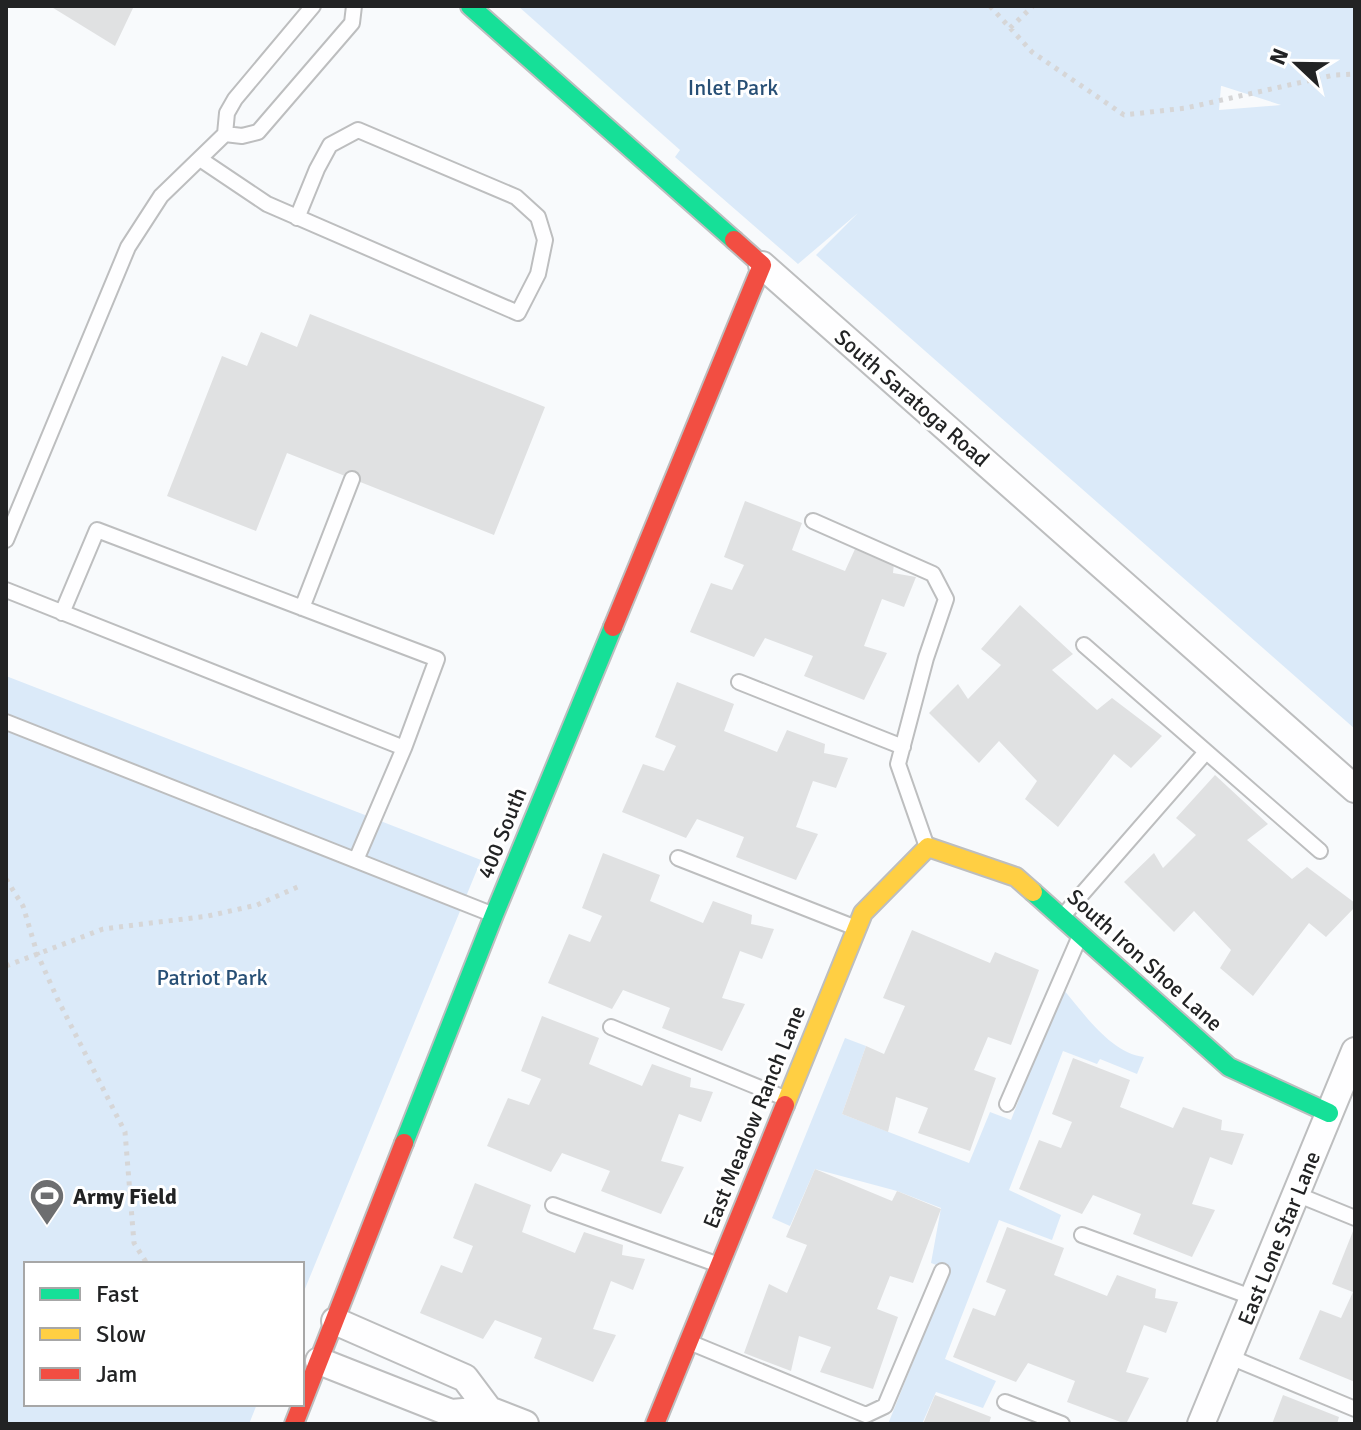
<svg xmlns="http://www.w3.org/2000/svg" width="1361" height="1430" viewBox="0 0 1361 1430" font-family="Signika,sans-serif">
  <rect width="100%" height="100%" fill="#f8fafc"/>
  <!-- green -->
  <path fill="#dbeaf9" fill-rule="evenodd" d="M518,6H1355V729L816,255L858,213L798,264L675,157L680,150ZM1221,86H1222L1281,105L1219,110Z
    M6,676L481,860L302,1296V1264H26V1404H257L249,1424H6Z
    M1062,988C1083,1012 1110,1053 1144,1057L1137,1074L1100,1059L1097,1064L1063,1051L1009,1190L1061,1215L1052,1240L999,1220L945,1359L996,1381L983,1408L936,1392L922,1424H888L950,1270L931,1263L941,1208L897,1191L815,1169L790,1226L772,1218L845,1038L866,1046L842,1114L969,1163L990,1112L1011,1120Z"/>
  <!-- building -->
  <path fill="#e0e1e2" d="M50,6H134L115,46Z
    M310,314L545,407L494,535L287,453L256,531L167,496L222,356L247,366L261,332L297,347Z
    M745,501L802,523L792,550L845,571L855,549L894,563L893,573L916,577L904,607L882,599L864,646L887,653L864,700L804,676L813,656L765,638L754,657L690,632L711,583L732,590L744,565L724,557Z
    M1020,605L1073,654L1052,670L1097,710L1112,698L1162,736L1131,768L1114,754L1058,827L1025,799L1037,781L999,741L979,763L929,713L958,684L968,699L1001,665L981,649Z
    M677,682L734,704L724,731L777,752L787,730L825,744L824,753L848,758L836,788L813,781L796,827L818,834L796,880L736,857L744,837L697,819L686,838L622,812L643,764L664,771L676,746L655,737Z
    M1215,775L1268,824L1247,840L1292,879L1307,867L1355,903V907L1326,937L1309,923L1253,996L1220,968L1231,950L1194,911L1174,932L1124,882L1154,853L1163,868L1196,835L1176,818Z
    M603,853L660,875L650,901L703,923L713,901L752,915L751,924L774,929L762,959L740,951L722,998L745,1004L722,1051L662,1028L670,1008L623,990L612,1009L548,983L569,934L590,942L602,916L582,908Z
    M912,930L990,963L995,952L1039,970L1011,1045L988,1037L974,1070L996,1078L970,1151L918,1133L928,1108L896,1097L888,1132L842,1114L866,1046L884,1054L905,1006L883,998Z
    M542,1016L599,1038L589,1064L642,1086L652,1064L691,1078L690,1087L713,1092L701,1122L679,1114L661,1161L684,1167L661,1214L601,1191L610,1171L562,1153L551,1172L487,1146L508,1098L529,1105L541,1079L521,1071Z
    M1073,1058L1130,1080L1120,1107L1173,1128L1183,1107L1222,1120L1221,1130L1244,1134L1232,1165L1210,1157L1192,1204L1215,1210L1192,1257L1133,1234L1141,1214L1093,1195L1082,1214L1019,1189L1039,1140L1061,1148L1072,1122L1052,1114Z
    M815,1169L892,1201L897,1191L941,1209L913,1283L890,1276L877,1309L898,1317L873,1389L820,1372L831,1347L799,1336L791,1371L744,1353L769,1284L787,1293L807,1245L786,1237Z
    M475,1183L531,1205L522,1232L575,1253L584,1232L623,1245L622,1255L645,1259L633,1290L611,1281L593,1329L616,1335L593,1382L534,1358L542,1338L495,1320L483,1339L420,1313L441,1265L462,1273L473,1246L453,1238Z
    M1355,1226V1382L1299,1359L1320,1310L1341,1318L1353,1292L1332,1284Z
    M1007,1227L1064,1248L1054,1275L1107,1296L1117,1275L1156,1289L1155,1298L1178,1302L1166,1333L1144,1325L1126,1372L1149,1378L1126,1424L1067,1402L1075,1381L1028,1363L1016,1382L953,1357L973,1308L995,1316L1006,1290L986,1282Z
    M935,1395L991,1417L989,1424H923Z
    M1283,1395L1339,1417L1337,1424H1272Z"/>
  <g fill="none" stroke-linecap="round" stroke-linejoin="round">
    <defs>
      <path id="lane" d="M225,134L242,136L258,132L352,23L354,6
        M200,159L267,204L518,313L538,274L545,240L538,217L516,197L358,130L330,145L317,169L297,218
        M813,521L933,574L946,599L926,658L898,764L927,847
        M6,540L128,247L161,196L225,134L227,113L235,99L313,6
        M6,590L404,748L356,860
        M302,608L352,479
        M62,613L97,530L437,659L404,748
        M1084,645L1320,851
        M739,682L903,747
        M6,722L494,915
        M678,858L856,928
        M1062,917L1206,752
        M611,1027L787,1099
        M1007,1104L1079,938
        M1296,1194L1355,1218
        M553,1205L719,1265
        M1082,1235L1254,1298
        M689,1342L866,1415L885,1406L942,1271
        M1230,1357L1355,1409
        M1005,1402L1062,1424"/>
      <path id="street" d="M762,265L1355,789
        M335,1321L465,1378L489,1410
        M319,1361L451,1413L489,1410L525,1424
        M1201,1424L1355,1051"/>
      <path id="fast" d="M470,6L734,240
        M1033,892L1229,1067L1329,1113
        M404,1143L494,915L613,627"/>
      <path id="slow" d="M785,1105L863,913L928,847L1016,877L1033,892"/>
      <path id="jam" d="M613,627L762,265L734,240
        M294,1424L404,1143
        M655,1424L785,1105"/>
    </defs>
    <!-- lane casing -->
    <use href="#lane" stroke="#bdbebf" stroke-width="18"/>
    <!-- street casing -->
    <use href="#street" stroke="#bdbebf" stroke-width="30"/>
    <!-- fast casing -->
    <use href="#fast" stroke="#bdbebf" stroke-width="22"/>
    <!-- slow casing -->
    <use href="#slow" stroke="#bdbebf" stroke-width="22"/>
    <!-- jam casing -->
    <use href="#jam" stroke="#bdbebf" stroke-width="22"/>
    <!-- path -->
    <path stroke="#d6d6d7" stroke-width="5" stroke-dasharray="4 6" stroke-linecap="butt" d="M990,6L1032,52L1124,115L1186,108L1334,75L1355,74
      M1010,28L1033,6
      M6,879L23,906L37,953L57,998L125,1132L134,1243L146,1262
      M6,966L103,929L208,916L257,905L302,885"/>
    <!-- lane -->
    <use href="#lane" stroke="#fefeff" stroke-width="14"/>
    <!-- street -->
    <use href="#street" stroke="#fefeff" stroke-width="26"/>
    <!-- fast -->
    <use href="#fast" stroke="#16e098" stroke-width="18"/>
    <!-- slow -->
    <use href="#slow" stroke="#ffcf43" stroke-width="18"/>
    <!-- jam -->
    <use href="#jam" stroke="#f24e42" stroke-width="18"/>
  </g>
  <!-- icons -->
  <defs>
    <symbol id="stadium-pin" viewBox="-11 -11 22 30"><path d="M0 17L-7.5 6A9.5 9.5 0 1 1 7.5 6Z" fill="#6d6e70" stroke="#fff"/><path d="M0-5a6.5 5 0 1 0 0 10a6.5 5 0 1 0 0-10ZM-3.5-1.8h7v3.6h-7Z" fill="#fff"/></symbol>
  </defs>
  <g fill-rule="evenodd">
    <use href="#stadium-pin" x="27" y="1176" width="40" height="54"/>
  </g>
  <g text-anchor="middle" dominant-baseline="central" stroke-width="6" stroke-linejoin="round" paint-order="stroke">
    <!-- park labels -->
    <g font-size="22" fill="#274f75" stroke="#fff">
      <text x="733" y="87">Inlet Park</text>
      <text x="212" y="977">Patriot Park</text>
    </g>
    <!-- street labels -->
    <g font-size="22" fill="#222324" stroke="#fff">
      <text transform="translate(912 398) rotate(41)">South Saratoga Road</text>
      <text transform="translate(502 833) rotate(-68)">400 South</text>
      <text transform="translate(1145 960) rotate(42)">South Iron Shoe Lane</text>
      <text transform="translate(754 1117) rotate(-68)">East Meadow Ranch Lane</text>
      <text transform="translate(1279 1238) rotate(-68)">East Lone Star Lane</text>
    </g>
    <!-- poi labels -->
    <g font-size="22" font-weight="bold" fill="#222324" stroke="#fff" text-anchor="start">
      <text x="73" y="1196">Army Field</text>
    </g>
  </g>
  <!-- border -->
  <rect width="1361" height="1430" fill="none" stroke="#222324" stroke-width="16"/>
  <!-- legend -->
  <rect x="24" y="1262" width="280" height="144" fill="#ffffff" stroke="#a7a7a7" stroke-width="2"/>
  <rect x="40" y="1288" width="40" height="12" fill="#16e098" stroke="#a7a7a7" stroke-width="2"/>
  <text x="96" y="1302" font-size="24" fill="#222324">Fast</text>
  <rect x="40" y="1328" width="40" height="12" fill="#ffcf43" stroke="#a7a7a7" stroke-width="2"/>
  <text x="96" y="1342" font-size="24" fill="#222324">Slow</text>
  <rect x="40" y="1368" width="40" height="12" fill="#f24e42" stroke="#a7a7a7" stroke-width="2"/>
  <text x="96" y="1382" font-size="24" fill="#222324">Jam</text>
  <!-- north arrow -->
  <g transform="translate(1297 64) rotate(292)" stroke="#ffffff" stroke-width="6" paint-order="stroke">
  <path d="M0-6L14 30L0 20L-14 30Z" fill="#222324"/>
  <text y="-12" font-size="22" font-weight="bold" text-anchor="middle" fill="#222324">N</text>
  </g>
</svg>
